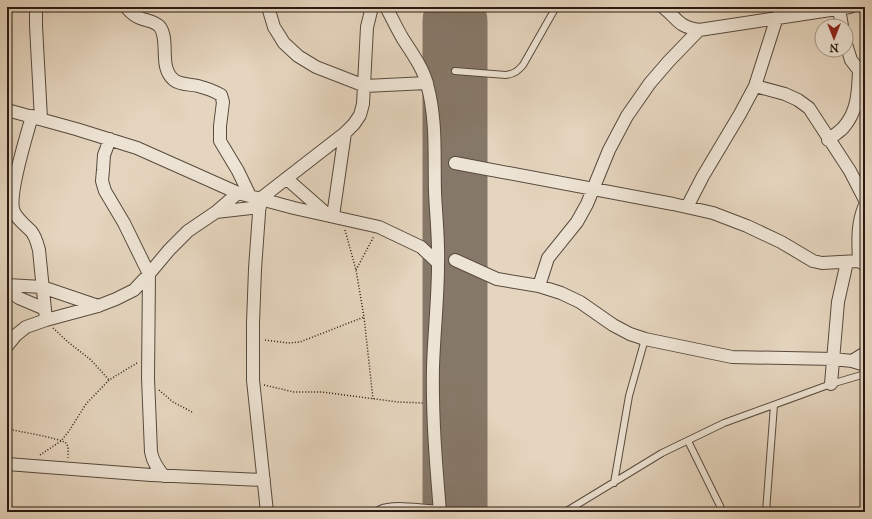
<svg xmlns="http://www.w3.org/2000/svg" width="872" height="519" viewBox="0 0 872 519" font-family="'IM FELL Great Primer',serif">
  <rect width="100%" height="100%" fill="#e5d5be"/>
  <filter id="stains"><feTurbulence type="fractalNoise" baseFrequency=".005" numOctaves="4"/><feColorMatrix values="0 0 0 0 .2 0 0 0 0 .09 0 0 0 0 .02 0 0 0 .5 -.17"/></filter>
  <radialGradient id="worn" r=".72"><stop offset=".6" stop-color="#630" stop-opacity="0"/><stop offset="1" stop-color="#630" stop-opacity=".3"/></radialGradient>
  <g fill="none" stroke-linecap="round" stroke-linejoin="round">
    <!-- runway -->
    <path stroke="#867868" stroke-width="65" d="M455,21V512"/>
    <defs>
      <path id="lane" d="M455,71L506,75C514,74 518,71 523,65L556,7
        M688,441L723,512
        M614,483L629,396L645,339
        M565,512L662,453L724,423L831,384L865,374
        M766,512L774,405"/>
      <path id="street" d="M36,7V26L41,119
        M126,7C130,12 134,16 140,18C147,21 155,21 160,27C170,41 158,67 174,80C180,85 190,84 198,86C206,88 214,91 221,95L223,102L220,126V141L238,171L250,196
        M268,7L274,27L284,43L298,56L316,67L365,86L427,83
        M663,7C679,20 677,26 699,30L850,7
        M839,9L842,26
        M846,44L851,60L864,77
        M755,86L785,94L798,100L809,108L850,171L865,200
        M7,110L76,129L137,148L238,193L294,208L379,227L421,247L438,263
        M32,116C27,135 7,196 14,212C18,220 25,225 31,231C36,237 37,243 39,250L46,320
        M110,139L104,155L103,170L102,181L105,191L124,223L149,274L148,378L151,452C153,462 157,468 164,476
        M828,140C833,136 839,132 843,128C858,111 858,92 859,71
        M455,163L673,204L713,213L747,226L781,242L813,261L822,263L859,261L865,265
        M287,179L328,215
        M687,207L703,176L740,114L755,86L777,17
        M216,212L260,207
        M333,216L345,133
        M455,260L497,279L539,286L561,293L580,302L613,325L630,334L645,339L732,357L834,359L852,361L865,365
        M859,261C858,241 857,223 865,205
        M7,285L42,287L98,306
        M539,286L548,258L577,222L587,204L609,150L627,116L650,83L669,61L699,30
        M7,290L19,298L45,309
        M7,346L16,335L26,327L46,320L98,306L116,299L134,290L149,274L169,250L188,231L216,212L238,193
        M852,361L865,353
        M831,384L838,302L847,262
        M7,464L151,475L264,480
        M267,512L253,380V323L255,269L260,199L345,133L354,124L360,115L363,104L367,27L372,7
        M381,512C392,506 426,511 440,512C436,464 432,416 433,367C434,333 438,299 438,265C439,241 436,216 435,192C434,156 437,120 427,84C423,68 412,53 403,39C397,29 392,18 386,7"/>
    </defs>
    <!-- lane casing -->
    <use href="#lane" stroke="#574a3d" stroke-width="8"/>
    <!-- street casing -->
    <use href="#street" stroke="#574a3d" stroke-width="14"/>
    <!-- path -->
    <path stroke="#281b12" stroke-width="1.5" stroke-dasharray="1 2" stroke-linecap="butt" d="M345,230L356,270L364,317L373,399
      M356,270L374,236
      M53,328L68,342L91,360L109,380
      M265,340L288,343L300,342L364,317
      M264,385L294,392H322L398,402L423,403
      M159,390L173,402L192,412
      M7,429C17,431 59,438 66,443C69,446 68,454 68,458
      M40,455L61,441L69,431L86,404L109,380L137,363"/>
    <!-- lane -->
    <use href="#lane" stroke="#eee4d5" stroke-width="6"/>
    <!-- street -->
    <use href="#street" stroke="#eee4d5" stroke-width="12"/>
  </g>
  <!-- margin -->
  <rect width="872" height="519" fill="none" stroke="#e5d5be" stroke-width="24"/>
  <rect x="8" y="8" width="856" height="503" fill="none" stroke="#281b12" stroke-width="2"/>
  <rect x="12" y="12" width="848" height="495" fill="none" stroke="#281b12"/>
  <!-- north arrow -->
  <g transform="translate(834 38) rotate(180)"><circle r="19" fill="#eee4d5" stroke="#9f9487"/>
  <path d="M0-3L7 15L0 10L-7 15Z" fill="#8f2418"/>
  <text y="-6" font-size="11" font-weight="bold" text-anchor="middle" fill="#281b12">N</text>
  </g>
  <rect width="100%" height="100%" filter="url(#stains)"/>
  <rect width="100%" height="100%" fill="url(#worn)"/>
</svg>
